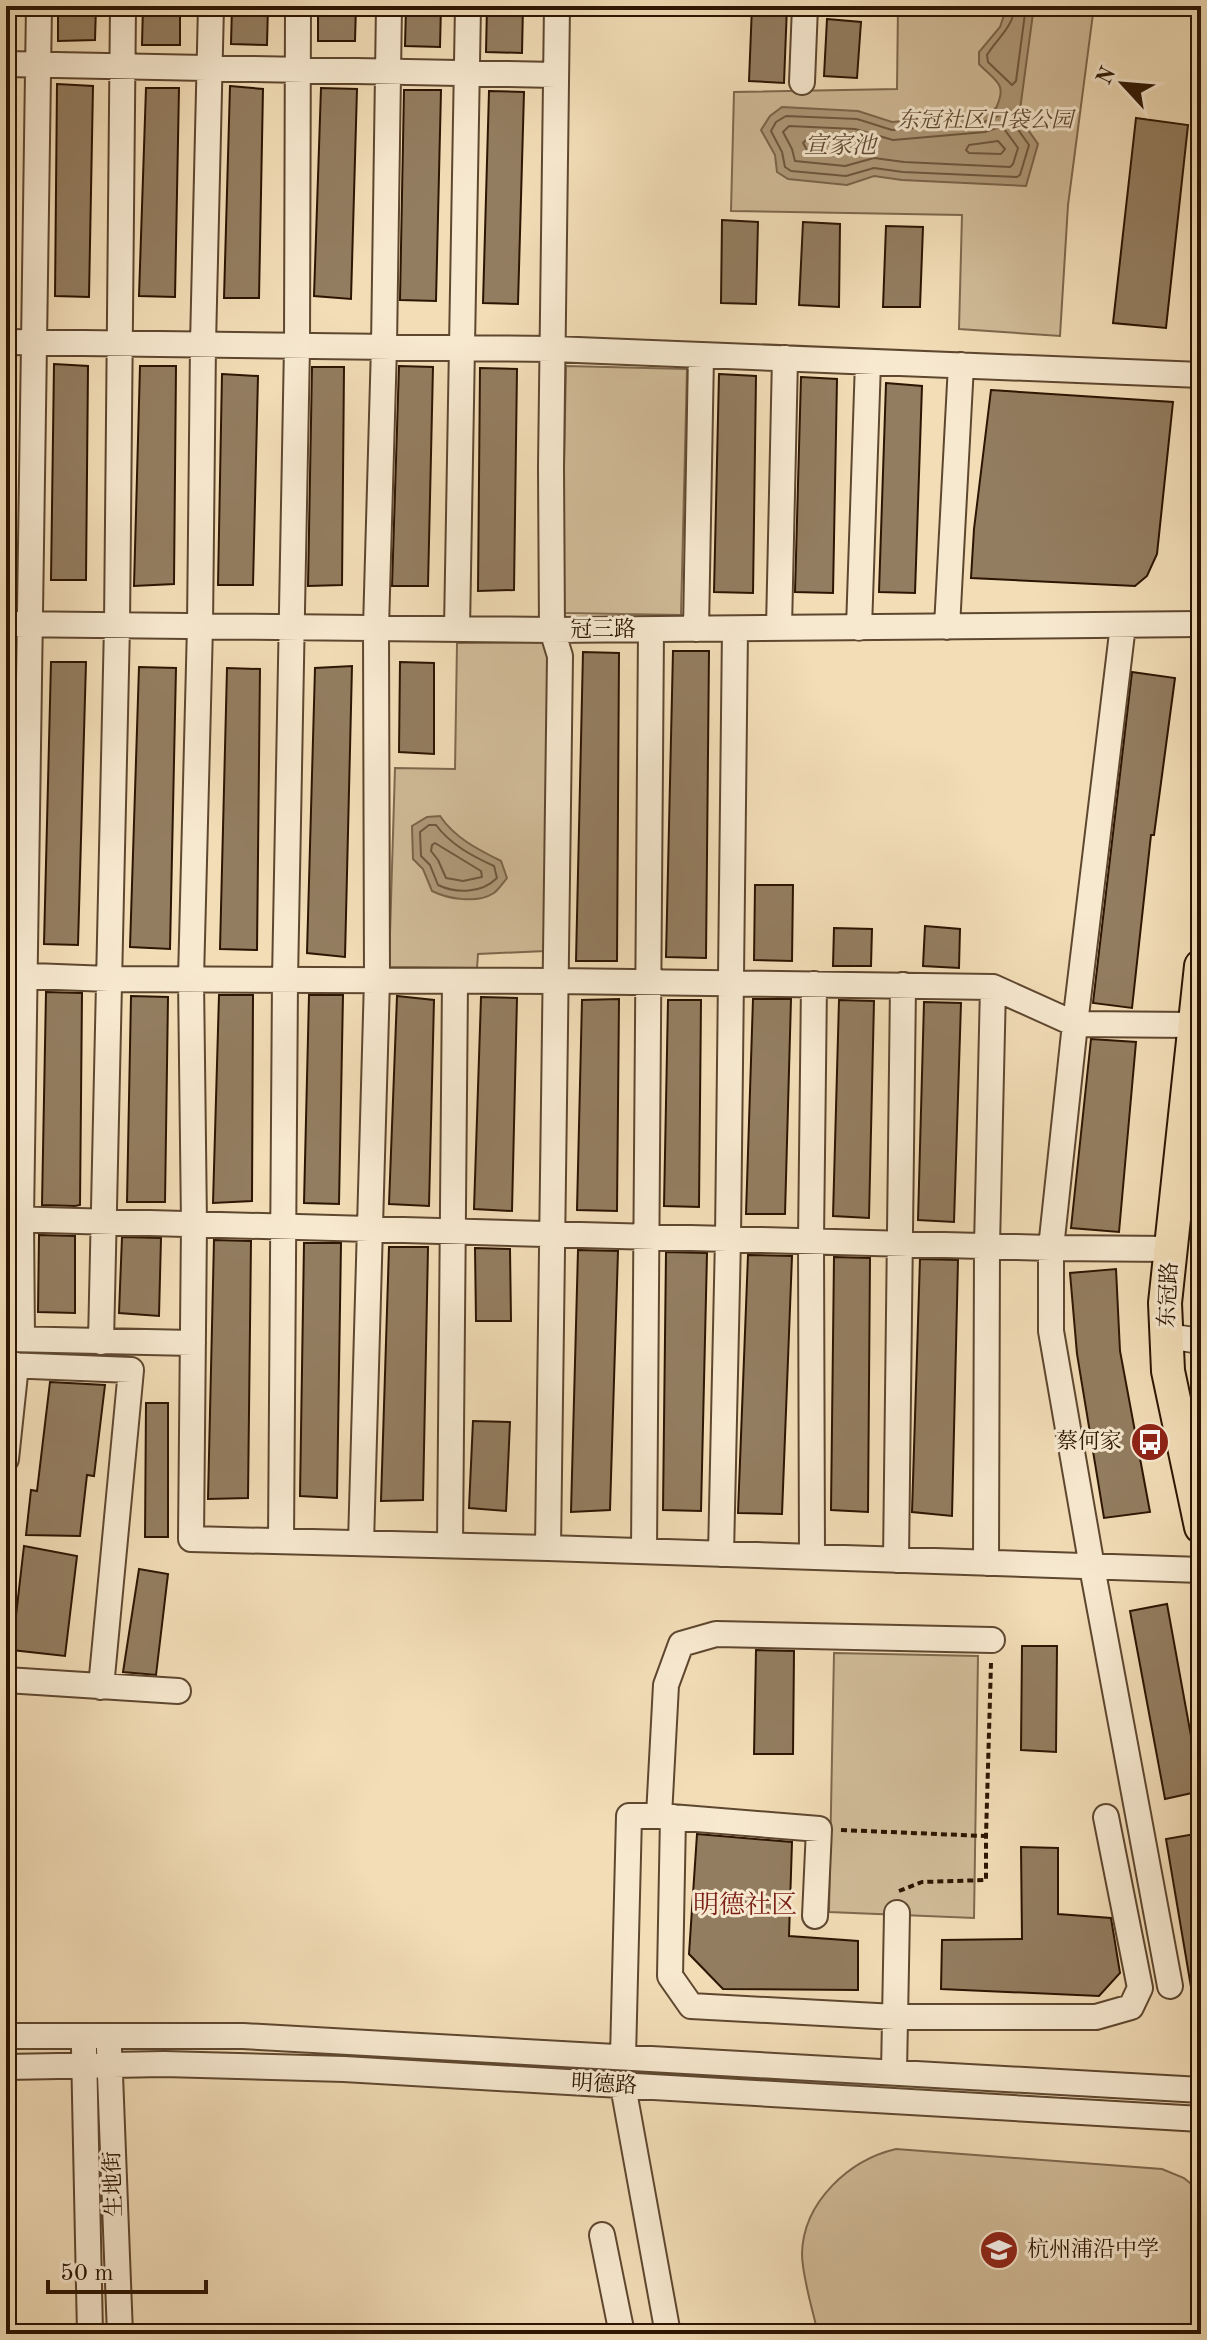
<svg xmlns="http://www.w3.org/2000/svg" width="1207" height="2340" font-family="'Old Standard TT','Noto Serif SC',serif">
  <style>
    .green { fill: #d0bb98; stroke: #7e684d; stroke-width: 2 }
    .water { fill: #af9979; stroke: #7b6449; stroke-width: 2 }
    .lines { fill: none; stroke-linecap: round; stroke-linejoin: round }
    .shore { stroke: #6e573e; stroke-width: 2 }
    .building { fill: #937d60; stroke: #2c1502; stroke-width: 2 }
    .minor-casing { stroke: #5e472f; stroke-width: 28 }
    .major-casing { stroke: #2c1502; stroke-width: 36 }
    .path { stroke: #2c1502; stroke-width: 4; stroke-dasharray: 6 4; stroke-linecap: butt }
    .minor { stroke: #f7e9d0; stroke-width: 24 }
    .major { stroke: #f2ddb7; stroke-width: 32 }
    .labels { text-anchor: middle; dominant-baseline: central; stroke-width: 6; stroke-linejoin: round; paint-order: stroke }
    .park-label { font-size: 22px; font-style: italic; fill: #5d472f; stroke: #f7e9d0 }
    .street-label { font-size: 22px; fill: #2c1502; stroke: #f7e9d0 }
    .poi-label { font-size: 22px; fill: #2c1502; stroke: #f7e9d0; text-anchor: end }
    .water-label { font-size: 24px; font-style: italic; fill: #604a32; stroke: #f7e9d0 }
    .quarter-label { font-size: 26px; fill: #7a1f14; stroke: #f7e9d0 }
  </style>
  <rect width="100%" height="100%" fill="#f2ddb7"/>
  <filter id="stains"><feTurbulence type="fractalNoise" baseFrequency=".0025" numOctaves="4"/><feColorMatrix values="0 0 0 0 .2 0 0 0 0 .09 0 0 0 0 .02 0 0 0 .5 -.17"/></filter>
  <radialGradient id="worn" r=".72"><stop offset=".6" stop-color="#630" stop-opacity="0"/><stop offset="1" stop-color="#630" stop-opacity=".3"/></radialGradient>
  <path class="green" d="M898,6H1094L1068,205L1060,336L959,329L962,215L731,211L734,92L897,89Z
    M566,366L687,369L681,615L561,613Z
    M544,642L549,657L545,951L478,954L477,968L389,967L395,768L455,769L457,643Z
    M834,1653L978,1656L974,1918L829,1912Z
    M896,2149L1162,2169L1184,2178L1201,2192V2334H818C813,2311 802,2276 802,2254C803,2202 849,2160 896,2149Z"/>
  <path class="water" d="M1007,6H1034L1019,117L1038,144L1026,186L902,180L874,176L847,185L788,179L777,172L775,155L761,130L770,116L782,107L858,111L892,122L983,114L996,108C1008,83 995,81 979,64V52L1000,27Z
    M440,816C455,838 477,849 501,861L507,878C503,883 499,889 494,893C477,904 448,899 432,891L423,869L413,859L412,826L427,817Z"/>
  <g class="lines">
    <path class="shore" d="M1015,6C1013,28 997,38 987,55L988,62L1012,85L1016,81L1026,6
      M1008,109L1011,111L1012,121L1029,145L1020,175L1017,177L903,172L874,168L846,176L791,171L785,167L782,152L771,131L776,122L786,116L857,119L892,130L984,122L1000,115Z
      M789,126L855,129L893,140L985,132L1002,126L1018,148L1013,164L1010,167L904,162L874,158L845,166L795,161L792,149L783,132Z
      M807,139L853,141L859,143L860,147C845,158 825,152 807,150L803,143Z
      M998,141L1005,149L1001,154L969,153L966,150L969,145Z
      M429,825H436C451,845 472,856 494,866L497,878C482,893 457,894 438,885L430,865L421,856L420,832Z
      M435,843L481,871L482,877L463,881L446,878L438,860L431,851L432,845Z"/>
  </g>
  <path class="building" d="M58,6H96L95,40L58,41Z
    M143,6H180V45H142Z
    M232,6H268L267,45L231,44Z
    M318,6H356L355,41H318Z
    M406,6H441L440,47L405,46Z
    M487,6H523L522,53L486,52Z
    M752,6H787L784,83L749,81Z
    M827,19L861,22L857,78L824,76Z
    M57,84L93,86L89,297L55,296Z
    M230,86L263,89L259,298H224Z
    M146,88H179L175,297L139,296Z
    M321,88L357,89L351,299L314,296Z
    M404,90H441L436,301L400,300Z
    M489,91L524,92L518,304L483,303Z
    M1136,118L1188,125L1166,328L1113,323Z
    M722,220L758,222L756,304L721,303Z
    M803,222L840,224L839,307L799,305Z
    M886,226L923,227L920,307H883Z
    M54,364L88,366L86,580H51Z
    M140,366H176L174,584L134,586Z
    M399,366L433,367L428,586H392Z
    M312,367H344L342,585L308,586Z
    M480,368L517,369L514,590L478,591Z
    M222,374L258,376L253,585H218Z
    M719,374L756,376L753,593L714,592Z
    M801,377L837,379L833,593L795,592Z
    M886,383L922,386L915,593L879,592Z
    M991,390L1173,402L1157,554L1147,576L1135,586L971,578L974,529Z
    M673,651H709L706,958L666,957Z
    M583,652L619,653L617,961H576Z
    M51,662H86L78,945L44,944Z
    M400,662L434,663V754L399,752Z
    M352,666L345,957L307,953L315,668Z
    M139,667L176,668L170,949L130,947Z
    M227,668L260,669L257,950L220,949Z
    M1132,672L1175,678L1154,835H1151L1132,1008L1093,1003Z
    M755,885H793L792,961L754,960Z
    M925,926L960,929L959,968L923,966Z
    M834,928L872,929L871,966H833Z
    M46,992L82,993L80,1205L75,1206L42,1205Z
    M219,995H253L252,1201L213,1203Z
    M309,995H343L339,1204L304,1203Z
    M131,996L168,997L165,1202H127Z
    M397,996L434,1000L429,1206L389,1204Z
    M481,997L517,998L512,1211L474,1209Z
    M619,999L617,1211L577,1210L582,1000Z
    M753,999H791L785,1214H746Z
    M668,1000H701L699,1207L664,1206Z
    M839,1000L874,1001L869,1218L833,1216Z
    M924,1002L961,1003L954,1222L918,1220Z
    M1091,1039L1136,1042L1119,1232L1071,1228Z
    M39,1235L75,1236V1313L38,1312Z
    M122,1237L161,1238L159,1316L119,1313Z
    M214,1240L251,1241L248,1498L208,1499Z
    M304,1243H341L337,1498L300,1496Z
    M389,1247H428L423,1500L381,1501Z
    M475,1248L510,1249L511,1321H476Z
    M578,1250L618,1251L610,1510L571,1512Z
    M666,1252L707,1253L701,1511L663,1510Z
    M748,1255L792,1256L782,1514L738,1513Z
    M834,1257L870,1258L868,1512L831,1510Z
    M920,1259L958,1260L952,1516L912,1512Z
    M1116,1269L1120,1351L1150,1512L1104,1518L1077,1354L1070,1273Z
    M50,1382L105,1385L94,1476L87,1475L80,1536L26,1535L31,1490L37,1491Z
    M146,1403H168V1537H145Z
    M473,1421L510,1422L506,1511L469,1508Z
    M24,1546L77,1556L65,1656L12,1650Z
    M139,1569L168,1574L156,1675L123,1672Z
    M1167,1604L1201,1791L1165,1799L1130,1611Z
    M1022,1646H1057L1056,1752L1021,1750Z
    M756,1650L794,1651L793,1754H754Z
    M1201,1833V1992L1192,1993L1166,1839Z
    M697,1834L792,1842L789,1936L858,1941V1990L723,1989L689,1954Z
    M1021,1847L1058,1848V1914L1111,1918L1120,1973L1099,1996L941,1989L942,1940L1022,1939Z"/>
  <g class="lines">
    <defs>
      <path id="minor" d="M211,6L203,344L200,626L191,979L194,1224L191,1539L548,1548L1201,1570
        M6,64L556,75
        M802,82L805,6
        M6,342L553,349L1201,375
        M6,624L552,630L1201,624
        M1123,625L1075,1024L1051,1248V1331L1092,1567L1170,1986
        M947,627L961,365
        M779,628L785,358
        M859,628L868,362
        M457,629L468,6
        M696,629L701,355
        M6,975L109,979L556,981L993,987L1075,1024L1194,1025
        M8,1219L1051,1248L1171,1249
        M1166,1336L1201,1341
        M8,1339L193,1343
        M22,1339L21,1219L39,6
        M101,1342L117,625L123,6
        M6,1365L131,1370L101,1687
        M6,1459L16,1365
        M281,1541L285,980L297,346L298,6
        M361,1543L377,980L376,628L384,346L389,6
        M450,1545L455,981
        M548,1548L560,656L552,630L551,467L557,6
        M644,1551L651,630
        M721,1554L728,1238L735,629
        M812,1557L811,1241L814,984
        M896,1560L903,985
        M986,1563L987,1246L993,987
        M6,1680L178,1691
        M659,1816L666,1685L681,1644L716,1634L992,1640
        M673,1817L670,1976L691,2006L895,2017H1096L1131,2007L1140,1988L1106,1817
        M6,2036H243L1201,2090
        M84,2049L90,2334
        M109,2049L120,2334
        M623,2057L629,1816H659L819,1829L815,1916
        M6,2067L164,2064L344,2069L1201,2119
        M894,2072L897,1913
        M623,2086L668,2334
        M602,2235L622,2334"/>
      <path id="major" d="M1201,966L1165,1303L1168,1371L1201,1527"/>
    </defs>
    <use href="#minor" class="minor-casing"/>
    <use href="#major" class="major-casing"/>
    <path class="path" d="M841,1830L984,1836
      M899,1891L922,1882L986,1880V1836L991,1663"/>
    <use href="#minor" class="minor"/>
    <use href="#major" class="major"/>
  </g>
  <defs>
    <symbol id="bus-disc" viewBox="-11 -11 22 22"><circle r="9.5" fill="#8f2418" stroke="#f7e9d0"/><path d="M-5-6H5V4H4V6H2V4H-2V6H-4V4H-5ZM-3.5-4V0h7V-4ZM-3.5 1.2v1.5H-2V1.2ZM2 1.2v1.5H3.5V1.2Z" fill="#fff"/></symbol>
    <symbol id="school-disc" viewBox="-11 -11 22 22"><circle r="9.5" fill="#8f2418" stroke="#f7e9d0"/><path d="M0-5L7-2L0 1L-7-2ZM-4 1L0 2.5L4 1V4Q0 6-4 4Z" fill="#fff"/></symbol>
  </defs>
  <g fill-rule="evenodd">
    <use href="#bus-disc" x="1128" y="1420" width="44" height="44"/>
    <use href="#school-disc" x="977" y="2228" width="44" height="44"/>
  </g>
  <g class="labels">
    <g class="park-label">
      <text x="985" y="121">东冠社区口袋公园</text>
    </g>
    <g class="street-label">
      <text x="603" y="630">冠三路</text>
      <text transform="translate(1169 1295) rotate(-87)">东冠路</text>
      <text transform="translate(604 2085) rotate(3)">明德路</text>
      <text transform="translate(114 2184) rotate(-92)">生地街</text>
    </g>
    <g class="poi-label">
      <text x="1122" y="1442">蔡何家</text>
      <text x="1027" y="2250" text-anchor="start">杭州浦沿中学</text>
    </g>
    <g class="water-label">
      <text x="840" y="147">宣家池</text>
    </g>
    <g class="quarter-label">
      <text x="745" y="1906">明德社区</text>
    </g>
  </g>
  <rect width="1207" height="2340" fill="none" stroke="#f2ddb7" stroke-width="32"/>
  <rect x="8" y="8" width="1191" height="2324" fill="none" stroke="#2c1502" stroke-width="4"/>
  <rect x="16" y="16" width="1175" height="2308" fill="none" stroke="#2c1502" stroke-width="2"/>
  <g transform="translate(1123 84) rotate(296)" stroke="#f7e9d0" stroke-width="6" paint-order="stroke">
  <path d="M0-6L14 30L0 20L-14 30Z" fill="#2c1502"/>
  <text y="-12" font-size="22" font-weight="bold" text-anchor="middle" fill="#2c1502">N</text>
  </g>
  <path d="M48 2280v12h158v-12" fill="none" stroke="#2c1502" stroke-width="4"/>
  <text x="60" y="2280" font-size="24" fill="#2c1502" stroke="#f7e9d0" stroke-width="6" paint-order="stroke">50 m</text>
  <rect width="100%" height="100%" filter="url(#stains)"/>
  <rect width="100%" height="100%" fill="url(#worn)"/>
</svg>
